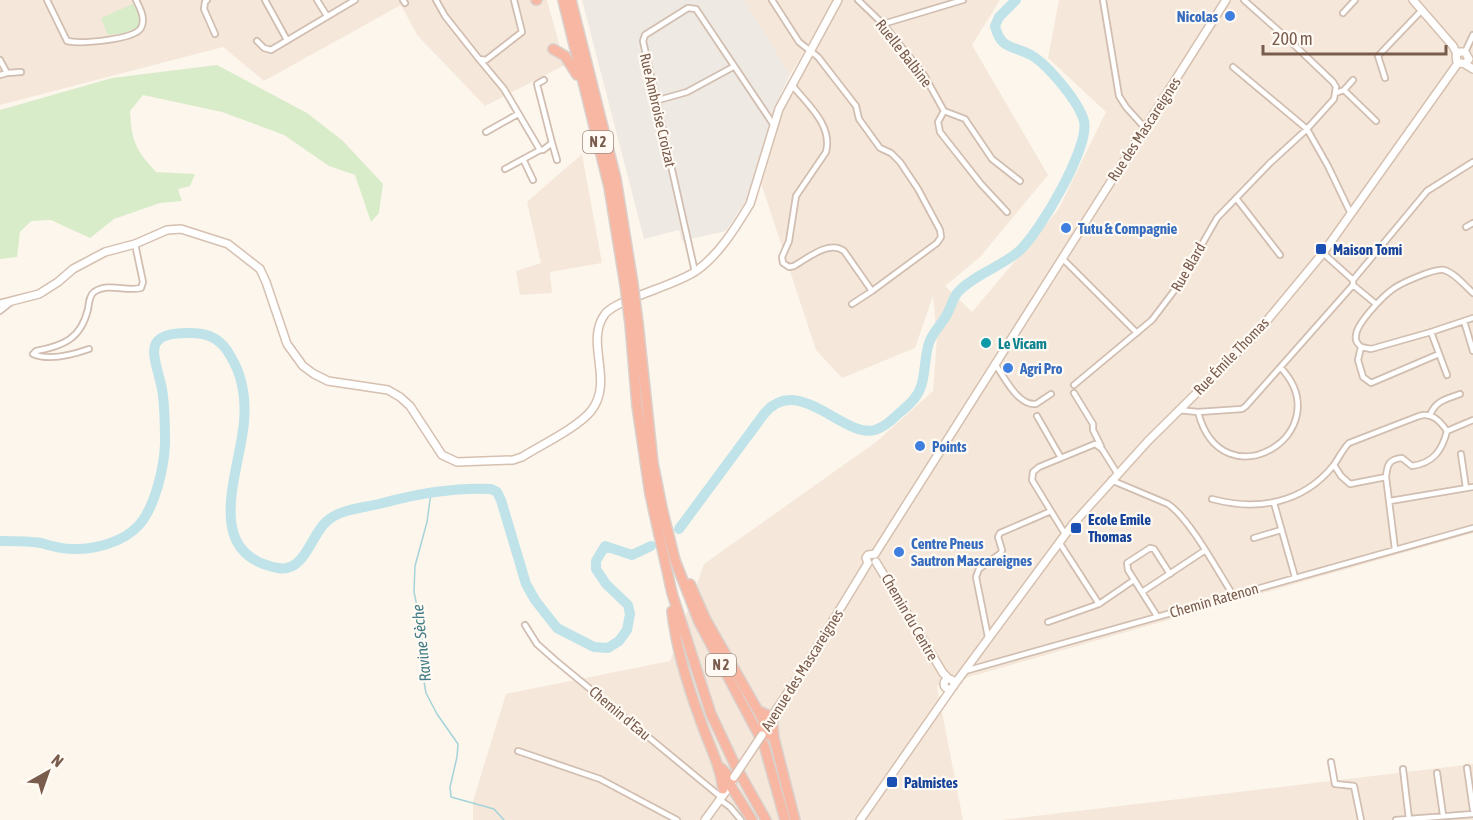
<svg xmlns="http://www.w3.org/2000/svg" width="1473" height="820" font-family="'Asap Condensed',sans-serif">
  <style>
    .residential { fill: #f5e8da }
    .industrial { fill: #efe9e4 }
    .green { fill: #d8ecc9 }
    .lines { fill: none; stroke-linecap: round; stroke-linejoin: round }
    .stream { stroke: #a5d3da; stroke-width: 1.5 }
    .river { stroke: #bfe3e8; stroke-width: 10 }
    .street-casing { stroke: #d1beb0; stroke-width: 8 }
    .secondary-casing { stroke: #d6c0b0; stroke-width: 10 }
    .highway-casing { stroke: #dad1cd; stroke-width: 12 }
    .street { stroke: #fff; stroke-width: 4.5 }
    .secondary { stroke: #fff; stroke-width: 7 }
    .highway { stroke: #f7b7a3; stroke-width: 9 }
    .secondary-bridge-casing { stroke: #d6c0b0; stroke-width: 10; stroke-linecap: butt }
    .highway-bridge-casing { stroke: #dad1cd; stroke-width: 12; stroke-linecap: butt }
    .secondary-bridge { stroke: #fff; stroke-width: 7 }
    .highway-bridge { stroke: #f7b7a3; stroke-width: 9 }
    .shop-dot { fill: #3f7fe0; stroke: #fffaf3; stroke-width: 2 }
    .transit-dot { fill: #1a4fb4; stroke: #fffaf3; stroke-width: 2 }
    .culture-dot { fill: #0f9aa8; stroke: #fffaf3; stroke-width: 2 }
    .labels { text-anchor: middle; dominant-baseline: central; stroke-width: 4.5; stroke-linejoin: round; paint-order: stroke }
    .shield { fill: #fffaf3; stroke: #a28b7f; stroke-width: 1.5 }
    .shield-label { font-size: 14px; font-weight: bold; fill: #7a5c4d }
    .shop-label { font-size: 15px; font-weight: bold; fill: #366cbe; stroke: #fffaf3; text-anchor: start }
    .street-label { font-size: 15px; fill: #7a5c4d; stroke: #fffaf3 }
    .transit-label { font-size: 15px; font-weight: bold; fill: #164399; stroke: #fffaf3; text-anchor: start }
    .culture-label { font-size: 15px; font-weight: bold; fill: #0d838f; stroke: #fffaf3; text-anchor: start }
    .water-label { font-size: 16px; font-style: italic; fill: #437c86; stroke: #fffaf3 }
  </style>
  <rect width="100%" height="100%" fill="#fdf6ec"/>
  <path class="residential" d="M0,0H547L565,65L485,106L417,35L401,5L264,81L223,47L0,105Z
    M744,0H834L790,75Z
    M839,0H1000L972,45L1048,175L980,257L945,286L972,312L1058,210L1106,112L1048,58L1059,0H1473V533L937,686L963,820H473V801L506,694L670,661L704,564L876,442L933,391L937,337L933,296L915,348L842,378L816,350L756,168L775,106Z
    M582,154L602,263L550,272L552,293L520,295L516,271L541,263L527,202Z
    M1473,764V820H1002Z"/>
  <path class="industrial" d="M582,0H744L790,75L775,106L748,198L726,231L682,241L679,230L644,239Z"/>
  <path class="green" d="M135,3L141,18L138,29L131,33L108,35L101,18Z
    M217,65L307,113L343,141L383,184L379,213L371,222L355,175L329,166L284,135L222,112L143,95L130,111C132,142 135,149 156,172L195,174L190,186L178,189L182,201L160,203L114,219L90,238L51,220L31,221L20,232L17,257L0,259V110L112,78Z"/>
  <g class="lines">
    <path class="stream" d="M431,493L427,522L415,566L414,592L422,630V670L426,693L437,714L458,744L457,757L450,787L451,797L494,809L504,820"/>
    <path class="river" d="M679,529L764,414C798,372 844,439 875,430C884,427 891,421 897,415C903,410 909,405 914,399C927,384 923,361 929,343C932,333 941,325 946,316C951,308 952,299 958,292C974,275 1000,267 1018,252C1039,234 1090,147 1084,121C1079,102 1048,65 1031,55C1012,45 1001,50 995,26L999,17L1016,0
      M0,541C13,541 28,541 41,543C51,546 61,549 72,549C94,550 124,542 139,525C155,507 164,468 165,444C165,426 165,407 162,389C155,355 139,332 191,333C210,333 222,340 231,357C243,377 246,398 244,422C240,472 201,554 278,568C305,573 311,534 327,521C341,509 362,508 379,504C415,494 452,487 491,489L497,492L501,500L526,584L535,600L557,628L594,647L608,648L619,641L627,630L630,614L628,605L606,584L596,569V561L605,546L632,555L651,546"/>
    <defs>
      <path id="street" d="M47,0L67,41C80,44 134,40 141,28C146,19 140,8 136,0
        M207,0L205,2L204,9L215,34
        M265,0L287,40
        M317,0L327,16
        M403,0L405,3
        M436,0L445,16L479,59L486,60L522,32L514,0
        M772,0L799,42L818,57L856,106L859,119L880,148L891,153L900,162L918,189L940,230L941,237L937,243L872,291L852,304
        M858,0L883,24L924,75L944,111L965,119L992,159L1020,181
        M1103,0L1119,96L1126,107L1145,128
        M1343,13L1355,0
        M883,24L963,0
        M257,41L264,48L271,50L355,0
        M1465,52L1473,35
        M479,59L504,89L540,150H543L552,143L537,84L544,80
        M0,60L7,73
        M1233,67L1307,129L1328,166L1351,214
        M0,75L7,73L21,72
        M1385,78L1378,56L1422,10
        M792,85C807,104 833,125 826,152L796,196L789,241L782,257L783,263L789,267L794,266C808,258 829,240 844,251L872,291
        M1344,90L1376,121
        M1336,93L1344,90L1353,80
        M655,101L687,92L733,67
        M944,111L938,122L940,132L981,184L1007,212
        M486,132L518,114
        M552,143L557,160
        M523,159L533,180
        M505,169L540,150
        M1236,198L1280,255
        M1466,227L1473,223
        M1323,253L1353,280V285L1376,304
        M1062,258L1137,333
        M695,272L643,41L645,35L688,8L696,9L773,124
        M1353,280L1427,191L1473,162
        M1473,293C1465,286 1455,273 1444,270C1435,268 1401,283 1393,289C1383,296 1357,323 1356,335C1355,341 1357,343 1361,347L1371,349L1431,332L1473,318
        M0,311L10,303
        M1464,321L1473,351
        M1431,332L1447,375
        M1361,347L1358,360L1363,377L1371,383L1439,354
        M89,349C72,355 49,361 33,354L36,351C63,346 81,339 88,309C89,303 89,296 94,292C108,282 126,292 141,288L143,282L135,244
        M995,364C1005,378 1018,406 1036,404L1051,394
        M1074,385L1152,320L1180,283L1217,218L1270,163L1307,129L1334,99L1336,87L1333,82L1289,40L1244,0
        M1074,393L1093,424V430L1101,446
        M1178,410L1198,412L1242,409L1246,406L1353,285
        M1198,412C1222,505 1341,433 1281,368
        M1430,415C1436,400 1447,399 1460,394
        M1037,416L1061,458
        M1461,454L1466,488
        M1334,465L1341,476L1350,484L1386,477C1387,465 1389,459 1402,458L1412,466C1433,463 1442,451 1447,431L1473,420
        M1386,477L1395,549
        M1111,480L1168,504C1190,519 1217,570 1233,595
        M1212,499C1257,511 1302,504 1333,466C1339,458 1342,450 1349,443L1419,416C1432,412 1440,421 1447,431
        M1390,501L1473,487
        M1274,503L1295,577
        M1065,534L1032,480L1033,472L1039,467L1095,444L1102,449L1117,473
        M1254,538L1281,530
        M1059,542L1099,604
        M1142,592L1204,551
        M1157,616L1128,570L1127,563L1150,548L1154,549L1170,574
        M1048,622L1099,604L1134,580
        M525,625L537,644L555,660L721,797
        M988,637L976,577L979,569L1001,553L1002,550L998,537L1000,533L1051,511
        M965,671L1473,528
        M518,751L600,779L677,820
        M1331,762L1335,784L1354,786L1361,820
        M1467,768L1473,810
        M1403,769L1409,819
        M1437,773L1443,815
        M719,799L730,807L741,820
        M1396,820L1473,814"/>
      <path id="secondary" d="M1413,0L1453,46L1457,54
        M1465,64L1469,59L1465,52H1459L1456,56L1457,62L1465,64L1473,69
        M0,304L39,294L58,282L73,269L105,252L135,244L167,230L181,229L228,244L260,269L266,282L287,344L303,366L314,374L328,381L388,390L400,397L410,406L442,455L457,462L513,460L522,457C541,445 577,428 591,411C615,381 584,342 605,314C617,299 675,286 696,271C719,255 736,227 750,204L779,109L838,0
        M875,554L1226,0
        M876,562L943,673L949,679
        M868,563L866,558L868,555L875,554
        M944 684a5 5 0 1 1 10 0a5 5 0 1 1-10 0Z
        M954,685L1073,524L1148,441L1255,335L1323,253L1458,63
        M770,719L801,673L868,563
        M705,820L732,783
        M860,820L952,688"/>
      <path id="highway" d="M536,0H537
        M563,0L609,187L625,285
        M571,0L616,179L633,284
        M553,49L565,56L577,75
        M638,323L653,463L662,508L675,560L699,622L764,745L785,820
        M630,324L637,406L650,494L672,593L711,714L735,765L766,820
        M690,584L706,620L757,709L763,720L764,732L774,738
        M672,611C676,647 687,684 700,719C708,743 720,764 723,789
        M759,711L772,717L774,738L795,820
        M721,768L729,776L734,777L730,783L732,788L752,820"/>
    </defs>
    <use href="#street" class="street-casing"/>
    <use href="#secondary" class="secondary-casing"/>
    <use href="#highway" class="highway-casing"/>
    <use href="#street" class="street"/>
    <use href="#secondary" class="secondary"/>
    <use href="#highway" class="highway"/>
    <defs>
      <path id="secondary-bridge" d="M734,777L762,735"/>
      <path id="highway-bridge" d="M633,284L638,323
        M625,285L630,324"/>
    </defs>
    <use href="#secondary-bridge" class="secondary-bridge-casing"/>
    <use href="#highway-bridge" class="highway-bridge-casing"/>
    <use href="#secondary-bridge" class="secondary-bridge"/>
    <use href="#highway-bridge" class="highway-bridge"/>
  </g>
  <g class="shop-dot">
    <circle cx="1230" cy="16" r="6"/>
    <circle cx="1066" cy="228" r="6"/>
    <circle cx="1008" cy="368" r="6"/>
    <circle cx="920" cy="446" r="6"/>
    <circle cx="899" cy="552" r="6"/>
  </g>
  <g class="transit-dot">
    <rect x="1315" y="243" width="12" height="12" rx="3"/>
    <rect x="1070" y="522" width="12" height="12" rx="3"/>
    <rect x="886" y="776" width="12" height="12" rx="3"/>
  </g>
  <circle class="culture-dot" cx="986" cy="343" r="6"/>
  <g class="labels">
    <g class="shield">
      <rect x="583" y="131" width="30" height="22" rx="4.5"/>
      <rect x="706" y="654" width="30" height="22" rx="4.5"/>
    </g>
    <g class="shield-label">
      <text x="598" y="142">N 2</text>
      <text x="721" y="665">N 2</text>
    </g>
    <g class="shop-label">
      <text x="1218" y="16" text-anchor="end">Nicolas</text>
      <text x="1078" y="228">Tutu &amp; Compagnie</text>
      <text x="1020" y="368">Agri Pro</text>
      <text x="932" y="446">Points</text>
      <text x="911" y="543">Centre Pneus<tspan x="911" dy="17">Sautron Mascareignes</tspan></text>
    </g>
    <g class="street-label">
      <text transform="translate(904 53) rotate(52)">Ruelle Balbine</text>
      <text transform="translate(658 110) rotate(77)">Rue Ambroise Croizat</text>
      <text transform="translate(1144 129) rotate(-57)">Rue des Mascareignes</text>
      <text transform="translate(1188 267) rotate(-60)">Rue Blard</text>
      <text transform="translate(1231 356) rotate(-46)">Rue Émile Thomas</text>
      <text transform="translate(1214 600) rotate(-16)">Chemin Ratenon</text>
      <text transform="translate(910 617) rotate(60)">Chemin du Centre</text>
      <text transform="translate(802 670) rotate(-58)">Avenue des Mascareignes</text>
      <text transform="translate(620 713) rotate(40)">Chemin d'Eau</text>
    </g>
    <g class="transit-label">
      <text x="1333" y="249">Maison Tomi</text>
      <text x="1088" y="519">Ecole Emile<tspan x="1088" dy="17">Thomas</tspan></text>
      <text x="904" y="782">Palmistes</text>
    </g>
    <g class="culture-label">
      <text x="998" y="343">Le Vicam</text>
    </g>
    <g class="water-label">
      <text transform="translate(421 643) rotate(-96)">Ravine Sèche</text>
    </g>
  </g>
  <g transform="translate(48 772) rotate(40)" stroke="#fffaf3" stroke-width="4.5" paint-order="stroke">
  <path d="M0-4.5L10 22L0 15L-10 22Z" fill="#7a5c4d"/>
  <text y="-9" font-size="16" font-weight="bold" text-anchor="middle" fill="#7a5c4d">N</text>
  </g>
  <path d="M1263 45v9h183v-9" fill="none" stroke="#7a5c4d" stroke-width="3"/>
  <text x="1272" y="45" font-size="18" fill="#7a5c4d" stroke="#fffaf3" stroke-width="4.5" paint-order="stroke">200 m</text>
</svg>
